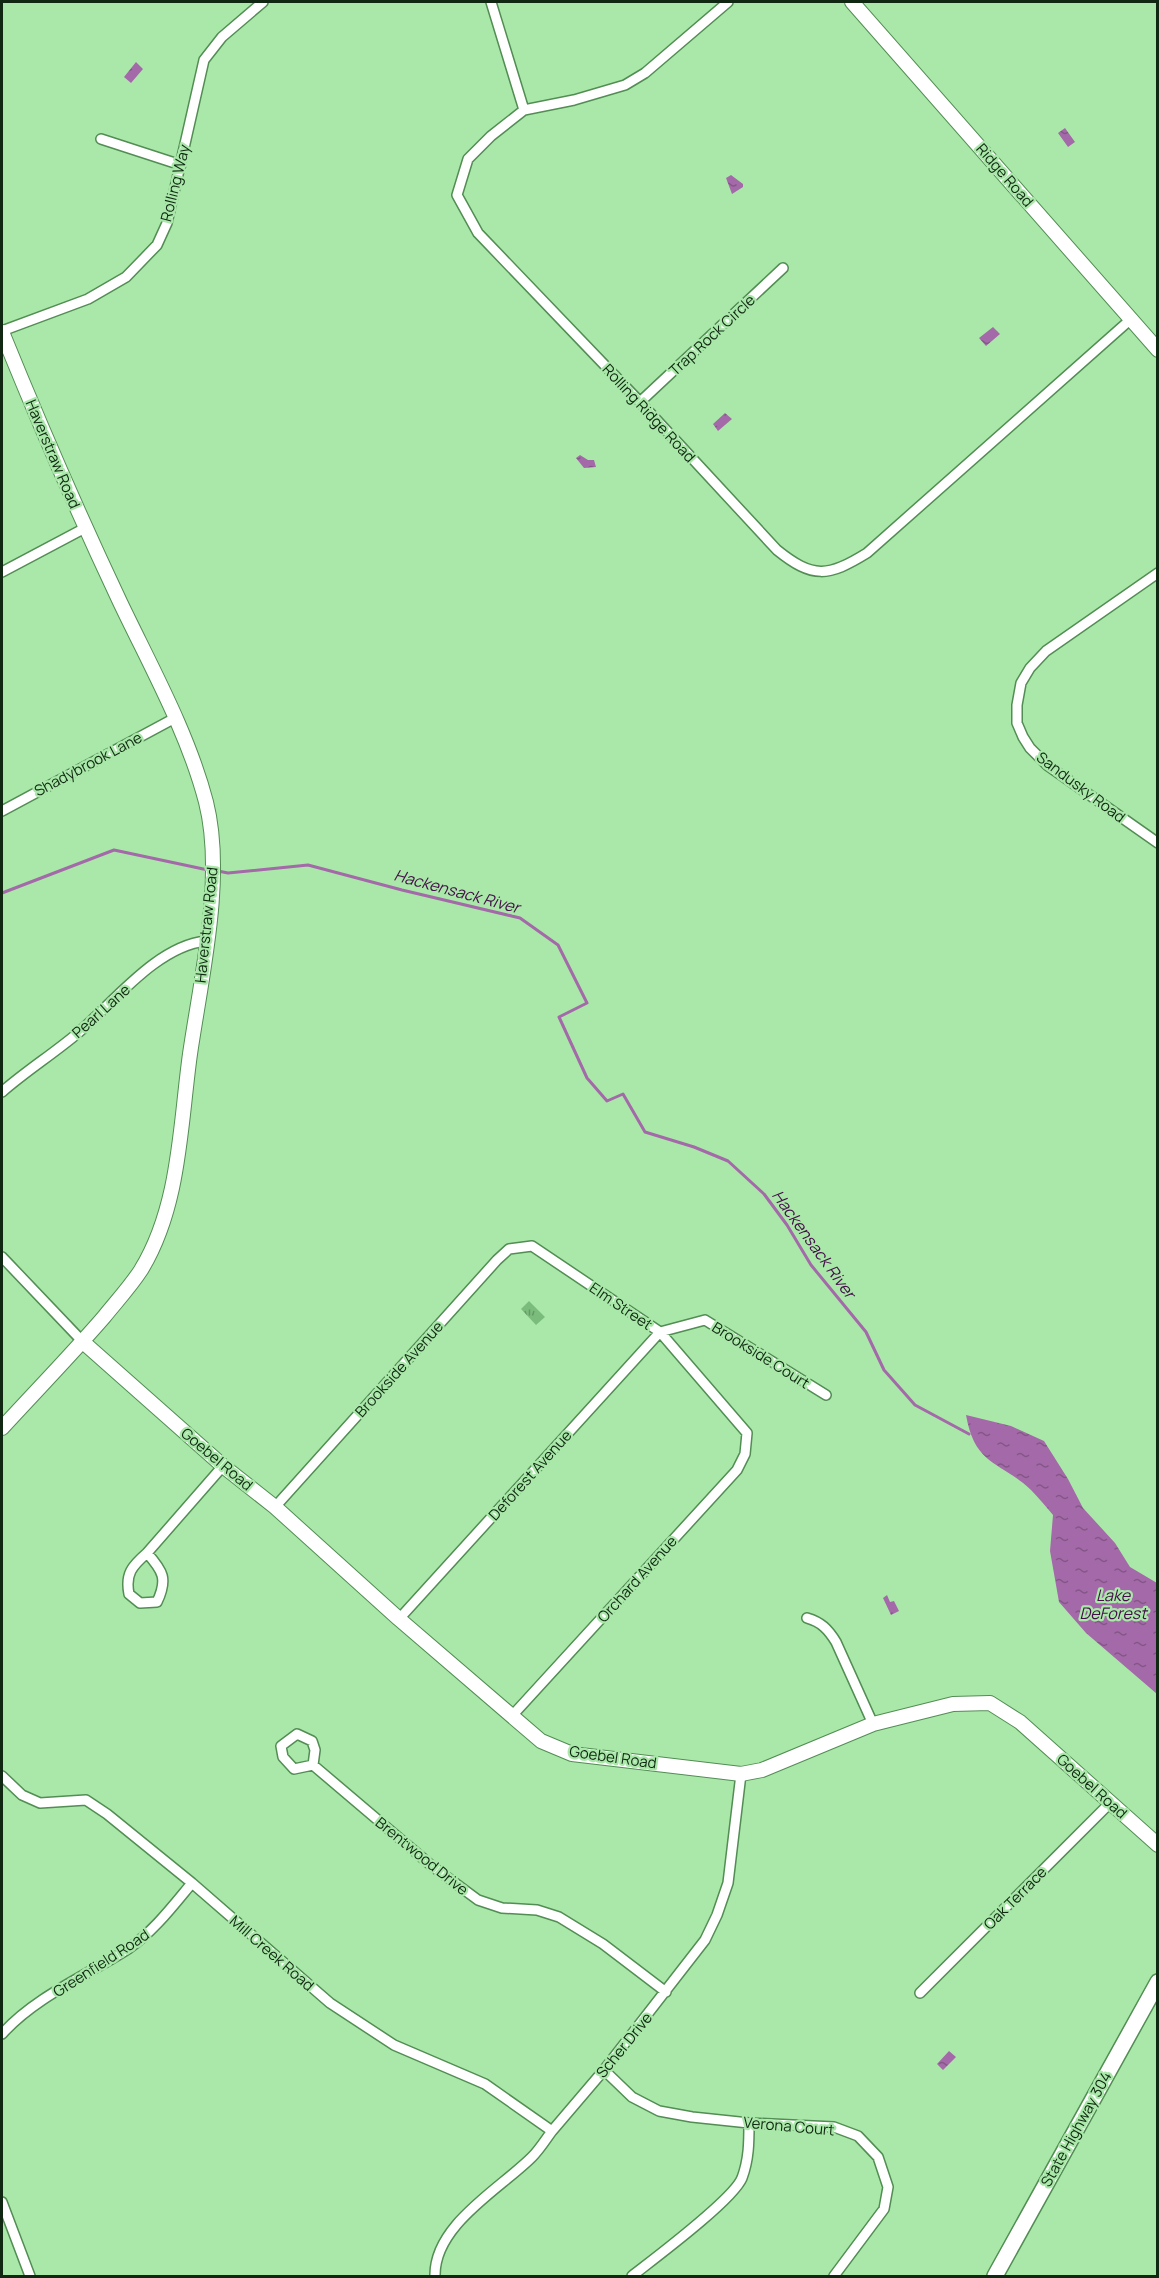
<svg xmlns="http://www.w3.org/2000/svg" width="1159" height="2278" font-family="Manrope,sans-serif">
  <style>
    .grass { fill: url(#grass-tufts) }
    .water { fill: url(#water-ripples) }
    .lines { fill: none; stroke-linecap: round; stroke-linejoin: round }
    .stream { stroke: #a469a8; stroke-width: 3 }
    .street-casing { stroke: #528d53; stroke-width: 12 }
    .secondary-casing { stroke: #528d53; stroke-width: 16 }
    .primary-casing { stroke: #528d53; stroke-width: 18 }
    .street { stroke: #fff; stroke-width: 9 }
    .secondary { stroke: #fff; stroke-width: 14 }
    .primary { stroke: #fff; stroke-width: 15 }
    .labels { text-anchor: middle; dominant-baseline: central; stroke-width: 4.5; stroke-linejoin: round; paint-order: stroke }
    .street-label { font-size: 15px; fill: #102811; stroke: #aae8aa }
    .water-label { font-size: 16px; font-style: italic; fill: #450e4a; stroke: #aae8aa }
  </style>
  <defs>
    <pattern id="grass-tufts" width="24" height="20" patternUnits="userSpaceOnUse" patternTransform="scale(1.5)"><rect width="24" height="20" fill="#7bbc7c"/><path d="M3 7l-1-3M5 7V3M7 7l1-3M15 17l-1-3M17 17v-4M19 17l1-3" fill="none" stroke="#639964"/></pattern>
    <pattern id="water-ripples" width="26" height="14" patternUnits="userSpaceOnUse" patternTransform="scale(1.5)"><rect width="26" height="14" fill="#a469a8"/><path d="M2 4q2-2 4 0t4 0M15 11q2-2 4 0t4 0" fill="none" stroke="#845687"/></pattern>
  </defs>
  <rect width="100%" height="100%" fill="#aae8aa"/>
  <path class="grass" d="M529,1301L545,1317L536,1325L521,1309Z"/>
  <path class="water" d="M136,62L143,69L131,83L124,77Z
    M1065,128L1075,142L1068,147L1058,133Z
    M731,175L743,184V187L732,194L726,178Z
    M993,327L1000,334L986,346L979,338Z
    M725,413L732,419L718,431L713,424Z
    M580,455L588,460H594L596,467L584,468L576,458Z
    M966,1415L1011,1426L1044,1441L1068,1479L1083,1508L1115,1543L1130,1567L1157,1583V1694L1086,1633L1059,1602L1050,1551L1053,1515C1046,1507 1039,1498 1031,1490C1001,1461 975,1467 966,1415Z
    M887,1595L890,1602L894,1601L899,1611L891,1615L883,1598Z
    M949,2051L956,2057L943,2070L937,2064Z"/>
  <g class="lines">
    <path class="stream" d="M218,871L228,873L308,865L402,890L520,918L558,945L587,1003L559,1017L587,1078L607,1101L623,1094L645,1132L694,1147L728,1161L764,1194L787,1225L811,1265L866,1332L884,1370L915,1405L969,1434
      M2,893L114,850L208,870"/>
    <defs>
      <path id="street" d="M491,2L524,110
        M728,2L645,73L625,85L574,100L524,110L491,136L468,159L457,195L478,233L640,402L777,550C813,579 828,577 867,553L1131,319
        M101,139L181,165
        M2,331L88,299L126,277L157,245L167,223L204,60L222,37L263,2
        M640,402L783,268
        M2,572L85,528
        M1158,573L1046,651L1030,668L1021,683L1017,705V723L1023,737L1030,748L1047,765L1158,843
        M2,811L175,718
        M2,1092C26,1071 53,1054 78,1033C114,1002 157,946 206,941
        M2,1257L83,1342
        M275,1507L497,1260L509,1249L532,1246L660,1332L747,1433L745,1454L737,1470L511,1717
        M147,1553C163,1571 168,1579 157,1602L140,1603L129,1594C125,1574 132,1566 147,1553L223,1466
        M807,1618C821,1622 828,1629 836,1642L873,1724
        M399,1619L660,1332L705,1320L826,1395
        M313,1765L294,1769L283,1757L281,1746L297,1734L312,1741L315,1750L313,1765L432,1866L478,1900L502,1908L537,1910L559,1917L603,1944L666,1992
        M2,1776L22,1795L40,1803L86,1800L107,1814L192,1883L330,2003L394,2045L485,2084L552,2131
        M920,1993L1110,1803
        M2,2034C35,1997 86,1976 128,1949C154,1931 172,1907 192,1883
        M604,2070L632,2097L659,2111L692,2117L749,2123L834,2127L858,2136L878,2157L888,2187L884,2209L834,2276
        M2,2202L30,2276
        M435,2276C434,2225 500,2189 532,2157C540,2149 546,2139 552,2131L604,2070L705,1940L717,1915L728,1883L741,1774
        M632,2276C655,2258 733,2200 742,2178C749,2159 749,2142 749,2123"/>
      <path id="secondary" d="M852,2L1158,350
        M2,332C39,423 78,513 120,602C151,667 188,733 206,802C225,877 201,978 190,1054C180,1126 180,1206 141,1270C130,1287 116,1302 104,1317C71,1355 36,1391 2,1428
        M83,1342L223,1466L275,1507L399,1619L541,1741L572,1754L741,1774L762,1770L873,1724L953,1704L990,1703L1020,1722L1158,1845"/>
      <path id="primary" d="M995,2276L1158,1982"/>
    </defs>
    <use href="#street" class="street-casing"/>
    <use href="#secondary" class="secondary-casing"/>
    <use href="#primary" class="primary-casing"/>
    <use href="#street" class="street"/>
    <use href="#secondary" class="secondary"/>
    <use href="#primary" class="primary"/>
  </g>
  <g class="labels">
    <g class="street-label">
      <text transform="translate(1005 175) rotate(49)">Ridge Road</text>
      <text transform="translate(175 183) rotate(-76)">Rolling Way</text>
      <text transform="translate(712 335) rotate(-43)">Trap Rock Circle</text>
      <text transform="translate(649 413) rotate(47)">Rolling Ridge Road</text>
      <text transform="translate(53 454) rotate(67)">Haverstraw Road</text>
      <text transform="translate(88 764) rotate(-28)">Shadybrook Lane</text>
      <text transform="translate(1081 787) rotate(37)">Sandusky Road</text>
      <text transform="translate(206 925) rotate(-84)">Haverstraw Road</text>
      <text transform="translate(101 1011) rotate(-42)">Pearl Lane</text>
      <text transform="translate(621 1306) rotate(34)">Elm Street</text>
      <text transform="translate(761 1355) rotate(32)">Brookside Court</text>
      <text transform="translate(399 1369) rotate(-48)">Brookside Avenue</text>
      <text transform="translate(217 1459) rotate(40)">Goebel Road</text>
      <text transform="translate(530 1475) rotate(-48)">Deforest Avenue</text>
      <text transform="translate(637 1579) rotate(-48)">Orchard Avenue</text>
      <text transform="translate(613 1757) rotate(8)">Goebel Road</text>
      <text transform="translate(1092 1786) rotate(42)">Goebel Road</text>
      <text transform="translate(422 1856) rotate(39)">Brentwood Drive</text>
      <text transform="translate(1015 1898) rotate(-45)">Oak Terrace</text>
      <text transform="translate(272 1953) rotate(41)">Mill Creek Road</text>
      <text transform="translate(101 1963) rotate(-33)">Greenfield Road</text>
      <text transform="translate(624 2045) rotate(-51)">Scher Drive</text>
      <text transform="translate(789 2126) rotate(5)">Verona Court</text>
      <text transform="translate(1076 2129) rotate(-61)">State Highway 304</text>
    </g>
    <g class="water-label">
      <text transform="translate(457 891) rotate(15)">Hackensack River</text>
      <text transform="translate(814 1244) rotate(54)">Hackensack River</text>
      <text x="1113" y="1595">Lake<tspan x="1113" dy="18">DeForest</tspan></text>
    </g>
  </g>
  <rect width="1159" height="2278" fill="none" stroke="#102811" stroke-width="6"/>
</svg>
